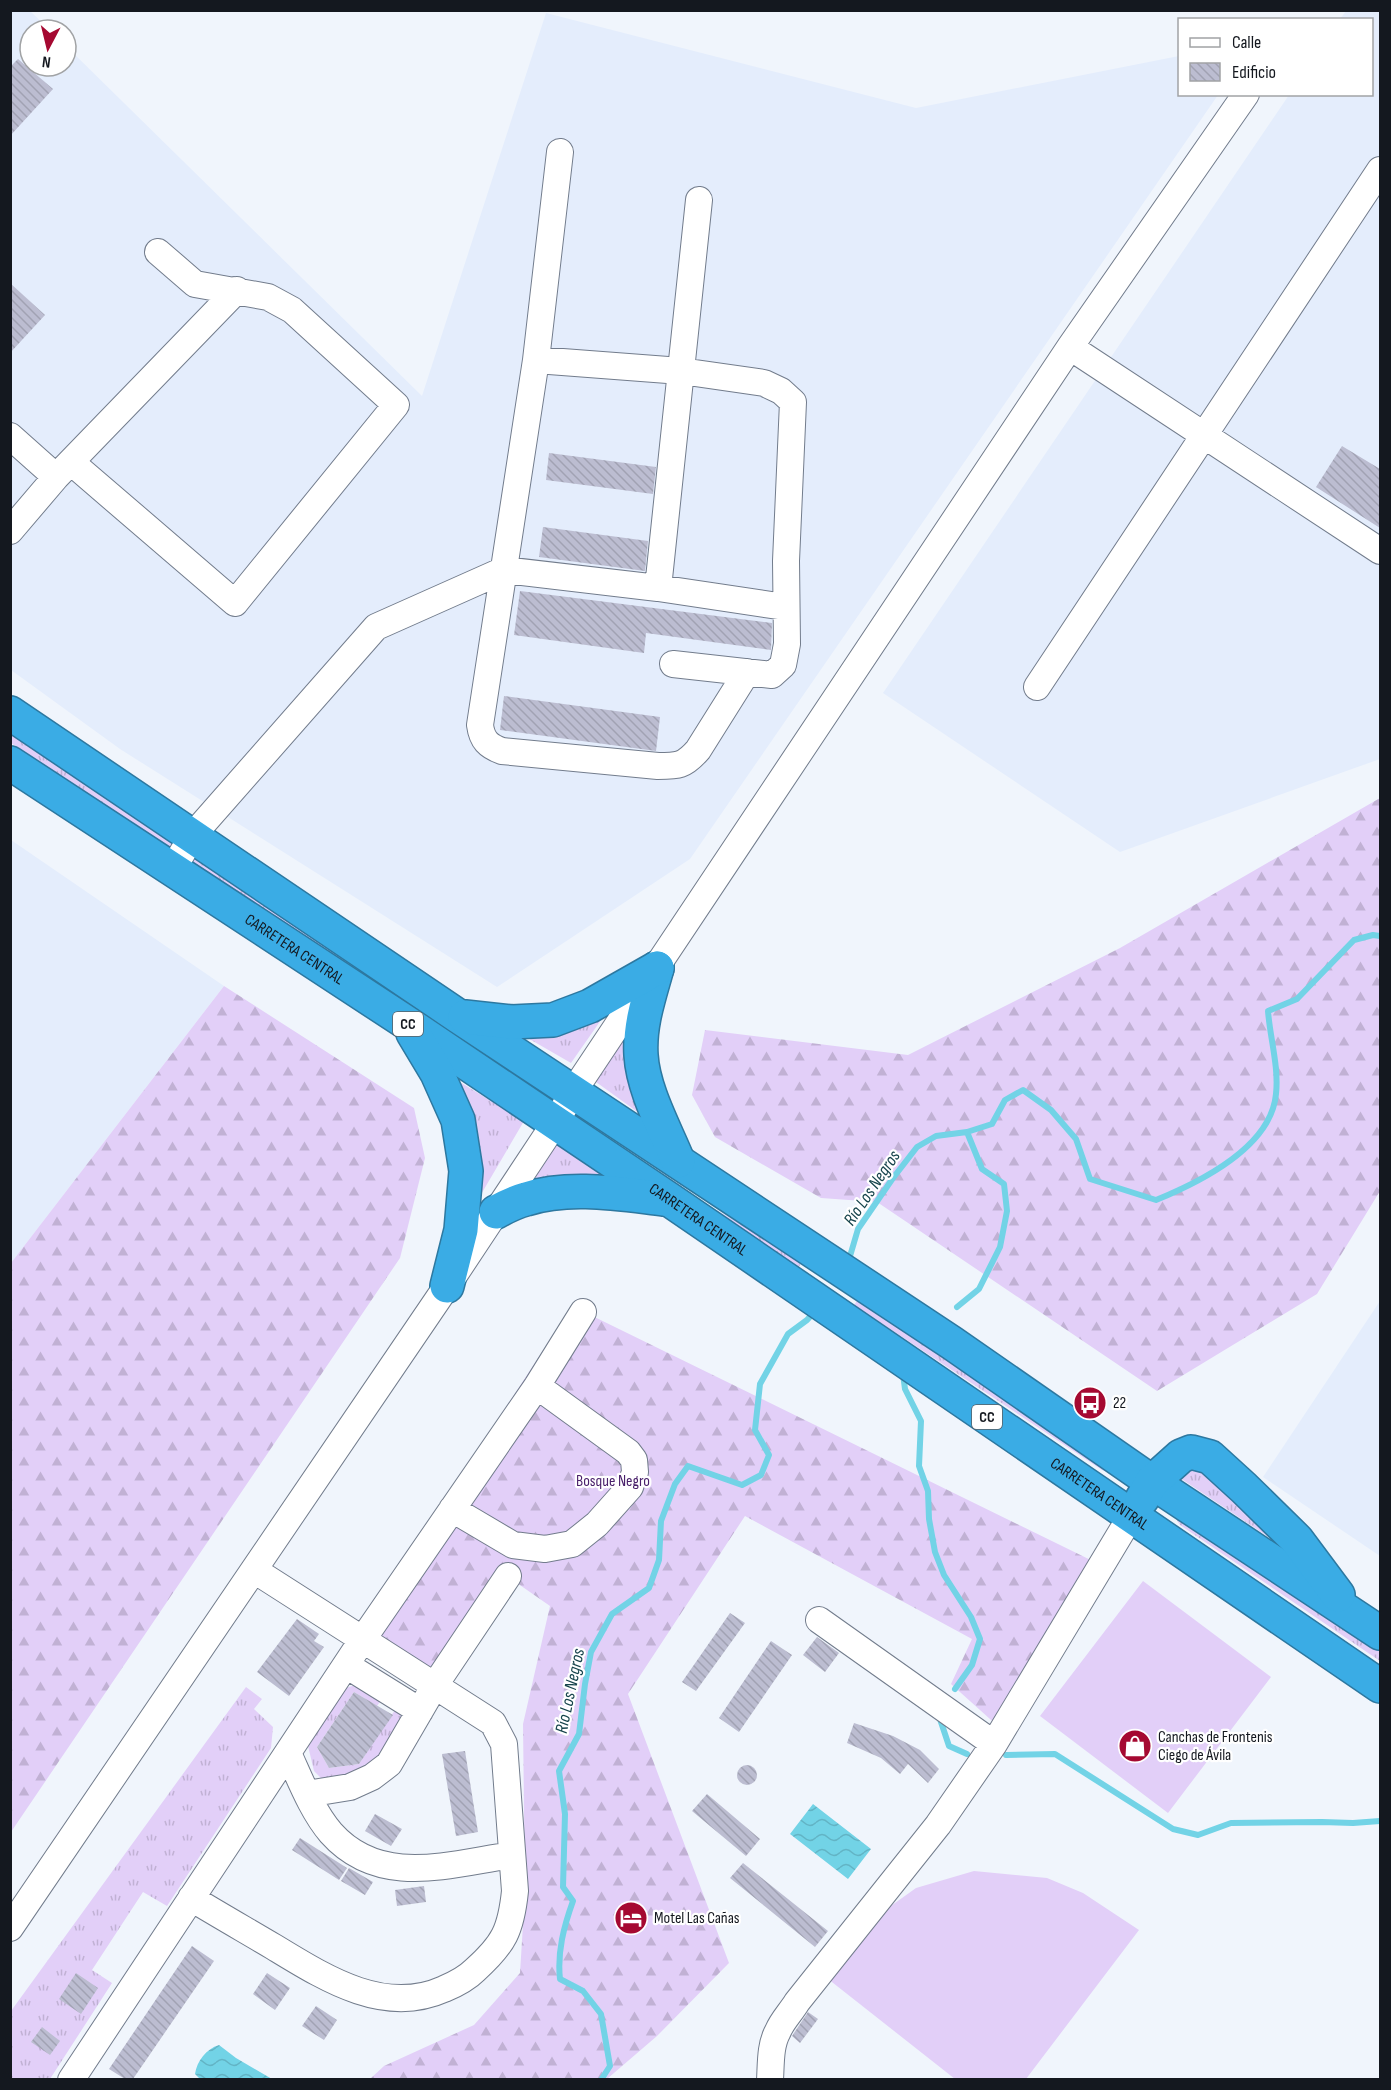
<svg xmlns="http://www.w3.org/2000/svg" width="1391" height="2090" font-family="'Sofia Sans Condensed',sans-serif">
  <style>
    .built { fill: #e4edfc }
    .grass { fill: url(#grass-tufts) }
    .forest { fill: url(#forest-firs) }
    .pitch { fill: #e2cff8 }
    .water { fill: url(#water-waves) }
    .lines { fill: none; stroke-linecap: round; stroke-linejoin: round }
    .stream { stroke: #72d3e6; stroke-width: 6 }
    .building { fill: url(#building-back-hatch) }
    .minor-casing { stroke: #727c8c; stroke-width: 28 }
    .highway-casing { stroke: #2d78a0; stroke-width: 36 }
    .minor { stroke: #fff; stroke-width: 26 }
    .highway { stroke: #3aace5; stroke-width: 33 }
    .labels { text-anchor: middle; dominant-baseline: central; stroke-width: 4.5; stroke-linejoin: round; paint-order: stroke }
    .shield { fill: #fff; stroke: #5a5d62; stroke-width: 1.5 }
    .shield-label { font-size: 15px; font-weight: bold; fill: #14181f }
    .street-label { font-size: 16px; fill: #14181f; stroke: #fff }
    .poi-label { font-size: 16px; fill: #14181f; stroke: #fff; text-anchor: start }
    .park-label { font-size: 16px; fill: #4a216b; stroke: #fff }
    .water-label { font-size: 18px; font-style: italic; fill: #17444c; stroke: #fff }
  </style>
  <defs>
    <pattern id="grass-tufts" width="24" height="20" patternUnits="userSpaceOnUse" patternTransform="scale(1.5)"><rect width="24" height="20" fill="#e2cff8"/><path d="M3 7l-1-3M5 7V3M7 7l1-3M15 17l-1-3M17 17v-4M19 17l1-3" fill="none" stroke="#c1b1d4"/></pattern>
    <pattern id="forest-firs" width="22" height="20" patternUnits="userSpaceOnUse" patternTransform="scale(1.5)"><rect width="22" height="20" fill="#e2cff8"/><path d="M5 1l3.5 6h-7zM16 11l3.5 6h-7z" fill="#c1b1d4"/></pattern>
    <pattern id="water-waves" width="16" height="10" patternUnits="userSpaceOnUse" patternTransform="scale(1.5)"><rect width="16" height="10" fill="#72d3e6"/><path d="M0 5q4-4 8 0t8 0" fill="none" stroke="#62b4c5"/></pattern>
    <pattern id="building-back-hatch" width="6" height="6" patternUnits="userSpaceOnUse" patternTransform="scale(1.5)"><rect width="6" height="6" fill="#bcbdd1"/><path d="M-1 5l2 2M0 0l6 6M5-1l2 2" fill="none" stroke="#a1a2b3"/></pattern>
  </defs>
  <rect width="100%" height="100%" fill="#f0f5fc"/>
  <path class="built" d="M11,11H30L50,30H30V66H66V46L422,396L546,13L916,108L1179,56L1180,94L1218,95L690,859L497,987L120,749L11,670Z
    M1346,11H1380V759L1120,852L883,693L1289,95L1372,94V20L1340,19Z
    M11,840L224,986L11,1263Z
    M1380,1301V1556L1263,1477Z"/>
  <path class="grass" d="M10,732L507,1063L518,1076L501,1072L11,743Z
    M608,1010L571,1063L512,1029Z
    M636,1013L650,1121L596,1082Z
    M450,1076L524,1121L473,1208Z
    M556,1140L621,1180L522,1189Z
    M671,1184L803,1260L797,1270Z
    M860,1297L1115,1475L1102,1470L854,1305Z
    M1196,1463L1297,1556L1174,1474Z
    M1173,1514L1380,1648V1661L1180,1525Z
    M352,1686H356L382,1699L377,1706L354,1692L317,1747L329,1768L359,1764L397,1707L403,1716L375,1763L360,1773L323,1780L314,1771L308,1746L346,1688Z
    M246,1687L262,1699L254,1709L273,1727L271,1748L167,1906L143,1892L92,1970L112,1983L50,2079L11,2080V2011Z"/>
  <path class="forest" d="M1380,798V1191L1317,1294L1157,1391L877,1202L821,1198L715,1137L692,1095L705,1030L908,1055L1120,948Z
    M224,986L414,1108L425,1158L400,1258L11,1832V1263Z
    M572,1306L1107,1568L1000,1728L951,1684L972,1639L745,1516L628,1694L729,1963L657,2036L607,2079H370L384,2066L474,2025L520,1973L525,1892L523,1724L550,1606L501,1572L431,1669L364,1625Z"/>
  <path class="pitch" d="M1143,1581L1271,1677L1168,1813L1040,1716Z
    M974,1871L1047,1878L1083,1893L1139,1930L1026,2079H955L823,1975L867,1923L916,1888Z"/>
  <path class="water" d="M813,1804L871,1849L848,1879L790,1834Z
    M219,2045L236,2058L272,2079L199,2078L195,2074C197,2061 206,2049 219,2045Z"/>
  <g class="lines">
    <path class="stream" d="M848,1263L858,1229L893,1178L917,1147L936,1136L967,1132L992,1124L1005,1100L1023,1090L1051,1110L1076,1139L1090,1179L1156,1200C1200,1182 1271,1147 1276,1094C1279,1067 1270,1038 1268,1011L1297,999L1354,940L1373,935L1380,936
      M957,1307L979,1289L1000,1247L1007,1211L1004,1184L982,1169L967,1132
      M903,1374L905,1389L921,1421L919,1466L928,1491L929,1519L935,1552L944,1575L971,1617L980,1639L972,1665L955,1689
      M940,1719L949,1746L967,1754
      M1006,1755L1055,1754L1173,1829L1198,1835L1231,1823L1322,1822L1353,1823L1380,1821
      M601,2080L610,2066L601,2014L583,1991L560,1979C557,1952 564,1926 573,1901L563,1887L565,1814L559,1771L579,1734L585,1684L591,1652L612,1614L649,1588L659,1560L661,1521L675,1484L688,1466L742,1485L761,1475L769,1455L755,1430L760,1384L788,1334L807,1320L814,1312"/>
  </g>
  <path class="building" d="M18,59L53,89L10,136V67Z
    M10,283L45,315L10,353Z
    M1342,446L1380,469V528L1316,487Z
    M549,453L656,467L653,494L546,480Z
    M543,527L648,541L645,571L539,557Z
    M520,591L772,623L771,650L646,633L644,653L514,635Z
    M504,696L660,717L656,751L500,730Z
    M730,1613L745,1623L696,1691L682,1682Z
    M297,1619L319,1634L314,1641L324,1647L289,1696L257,1672Z
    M817,1637L839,1653L825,1672L803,1655Z
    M771,1641L792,1655L739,1732L719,1718Z
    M354,1692L393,1715L359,1764L329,1768L317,1747Z
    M854,1723L893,1736L920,1750L939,1769L928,1783L908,1764L900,1774L881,1758L847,1743Z
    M465,1751L478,1832L456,1836L442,1754Z
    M737 1775a10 10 0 1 1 20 0a10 10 0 1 1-20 0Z
    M707,1794L760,1839L746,1856L692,1811Z
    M375,1814L402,1829L391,1846L365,1831Z
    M300,1838L347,1868L339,1880L292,1850Z
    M743,1863L828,1931L815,1947L730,1878Z
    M349,1868L373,1882L365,1895L341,1881Z
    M424,1886L426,1902L397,1906L395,1890Z
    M192,1946L214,1961L133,2079H125L109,2069Z
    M76,1973L98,1988L81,2014L59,1999Z
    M267,1973L290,1988L275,2010L253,1994Z
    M316,2006L337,2020L324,2040L302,2026Z
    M808,2012L818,2019L800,2043L792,2036Z
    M42,2027L60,2041L50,2055L31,2042Z"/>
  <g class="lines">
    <defs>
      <path id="minor" d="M560,152L536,360L480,725C482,740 488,746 502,751L658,766C678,766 684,766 698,750L747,672
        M1070,347L1380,551
        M536,360L681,371L764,383L781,391L793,402L786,561L787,644L783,665L772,675L673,664
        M10,436L56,477
        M71,462L235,603L396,405L292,310L268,297L195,284L158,252
        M10,531L56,477L237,290
        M658,588L699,200
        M1037,687L1380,170
        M172,870L193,835L376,627L504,570L658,588L785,607
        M452,1509L513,1545L545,1549L572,1544L597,1524L630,1487L635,1472L634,1460L628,1452L537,1386
        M819,1620L994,1744L1131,1516
        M346,1665L420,1711
        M288,1753C300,1779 312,1811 331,1833C380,1888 449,1864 512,1855
        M307,1794L350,1787L372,1777L389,1764L435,1685L508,1576
        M191,1898C219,1915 247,1931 274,1947C325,1978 384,2016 444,1989C456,1984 466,1979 475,1970C504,1944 511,1930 515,1891L504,1744L493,1723L254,1570
        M10,1928L447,1286L555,1123L573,1092L1070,347L1246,94
        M71,2080L363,1639L537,1386L583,1312
        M770,2080C771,2064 770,2045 778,2031C782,2021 791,2012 797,2002L938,1825L994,1744"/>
      <g id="highway">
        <path d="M10,713L458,1016L952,1343L1152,1482L1380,1633"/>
        <path id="s1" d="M10,763L407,1023L670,1200L1380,1686"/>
        <path d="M657,968C649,997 639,1025 641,1055C643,1090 665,1129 678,1161"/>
        <path d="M465,1017L512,1022L553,1020L590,1006L657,968"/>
        <path d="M413,1033L437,1073L458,1120L466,1171L461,1230L447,1286"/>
        <path d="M496,1212C505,1207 515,1202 526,1199C570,1185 620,1194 664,1199"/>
        <path d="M1142,1499L1152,1482L1181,1456L1191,1452L1210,1457L1244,1488L1297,1540L1338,1595"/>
      </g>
    </defs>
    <use href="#minor" class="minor-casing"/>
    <use href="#highway" class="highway-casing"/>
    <use href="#minor" class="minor"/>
    <use href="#highway" class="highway"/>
  </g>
  <defs>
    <symbol id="bus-disc" viewBox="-11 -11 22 22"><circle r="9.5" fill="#a50931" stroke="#fff"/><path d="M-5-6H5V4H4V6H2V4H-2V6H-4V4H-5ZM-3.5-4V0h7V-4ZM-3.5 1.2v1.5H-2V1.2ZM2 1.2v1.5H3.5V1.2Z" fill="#fff"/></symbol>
    <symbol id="shop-disc" viewBox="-11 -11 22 22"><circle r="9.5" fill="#a50931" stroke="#fff"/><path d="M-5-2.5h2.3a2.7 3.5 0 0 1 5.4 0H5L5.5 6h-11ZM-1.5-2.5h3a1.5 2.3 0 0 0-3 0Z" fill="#fff"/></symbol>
    <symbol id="hotel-disc" viewBox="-11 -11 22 22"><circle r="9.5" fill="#a50931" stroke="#fff"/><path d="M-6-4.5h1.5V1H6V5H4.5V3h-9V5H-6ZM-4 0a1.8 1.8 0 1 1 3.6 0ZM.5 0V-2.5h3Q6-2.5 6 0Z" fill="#fff"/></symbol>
  </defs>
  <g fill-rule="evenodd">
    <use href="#bus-disc" x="1071" y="1384" width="38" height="38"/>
    <use href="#shop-disc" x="1116" y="1727" width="38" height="38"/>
    <use href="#hotel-disc" x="612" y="1899" width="38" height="38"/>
  </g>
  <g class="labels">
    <g class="shield">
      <rect x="393" y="1012" width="30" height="24" rx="4.5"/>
      <rect x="972" y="1405" width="30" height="24" rx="4.5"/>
    </g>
    <g class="shield-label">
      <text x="408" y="1024">CC</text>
      <text x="987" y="1417">CC</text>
    </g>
    <g class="street-label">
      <text stroke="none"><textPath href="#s1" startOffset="340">CARRETERA CENTRAL</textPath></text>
      <text stroke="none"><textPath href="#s1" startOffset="826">CARRETERA CENTRAL</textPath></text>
      <text stroke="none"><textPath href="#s1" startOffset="1312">CARRETERA CENTRAL</textPath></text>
    </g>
    <g class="poi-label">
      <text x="1113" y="1403">22</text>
      <text x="1158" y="1737">Canchas de Frontenis<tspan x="1158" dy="18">Ciego de Ávila</tspan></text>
      <text x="654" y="1918">Motel Las Cañas</text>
    </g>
    <g class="park-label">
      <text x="613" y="1481">Bosque Negro</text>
    </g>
    <g class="water-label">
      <text transform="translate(872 1188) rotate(-56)">Río Los Negros</text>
      <text transform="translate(570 1691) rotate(-78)">Río Los Negros</text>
    </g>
  </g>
  <rect width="1391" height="2090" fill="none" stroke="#14181f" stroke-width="24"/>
  <rect x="1178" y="18" width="195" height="78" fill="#ffffff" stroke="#a1a3a5" stroke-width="1.5"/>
  <rect x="1190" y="38" width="30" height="9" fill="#ffffff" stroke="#a1a3a5" stroke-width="1.5"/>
  <text x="1232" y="48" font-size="18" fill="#14181f">Calle</text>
  <rect x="1190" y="63" width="30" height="18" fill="url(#building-back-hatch)" stroke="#a1a3a5" stroke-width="1.5"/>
  <text x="1232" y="78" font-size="18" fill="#14181f">Edificio</text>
  <g transform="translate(48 48) rotate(187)"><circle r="28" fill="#ffffff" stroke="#a1a3a5" stroke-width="1.5"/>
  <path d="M0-4.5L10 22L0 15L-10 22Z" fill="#a50931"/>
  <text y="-9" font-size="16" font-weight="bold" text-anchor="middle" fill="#14181f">N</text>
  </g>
</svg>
